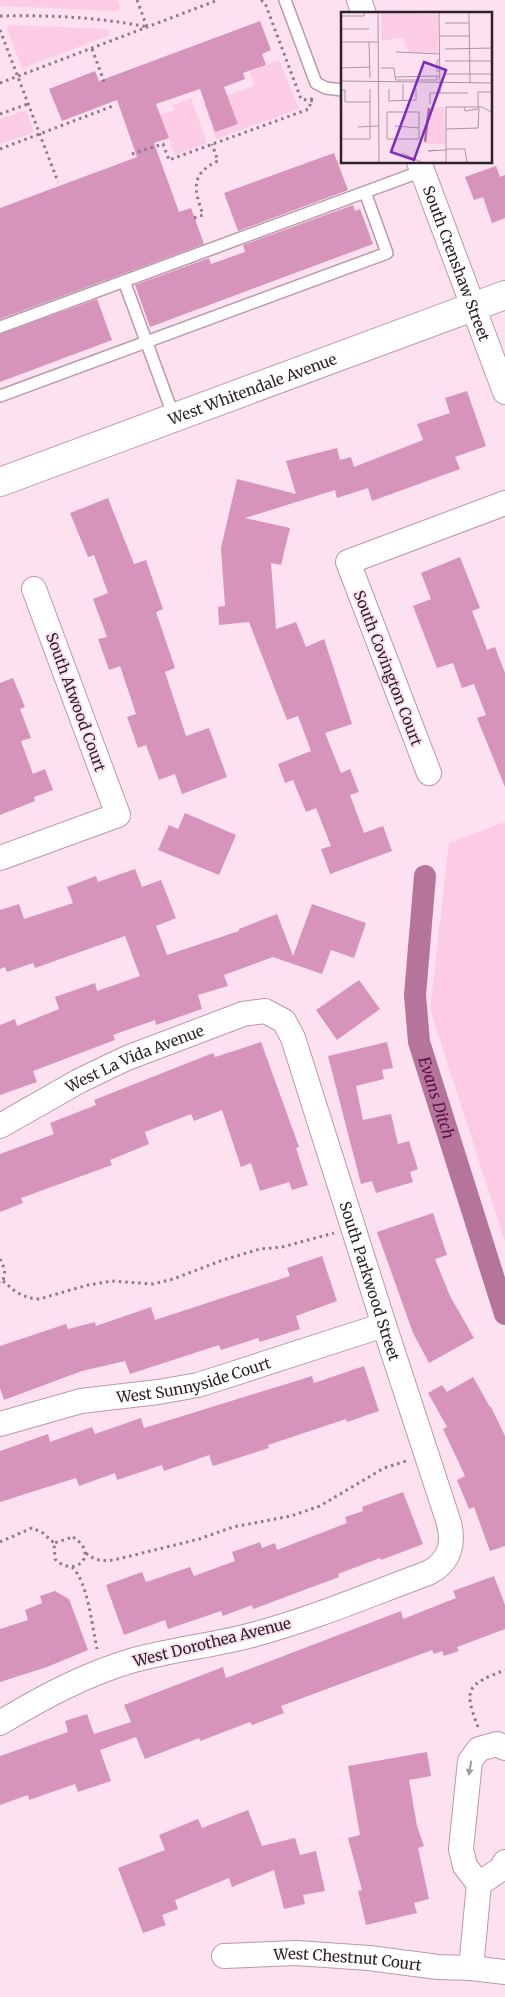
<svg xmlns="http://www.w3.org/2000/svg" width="505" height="1997" font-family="Merriweather,serif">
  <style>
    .green { fill: #fccce6 }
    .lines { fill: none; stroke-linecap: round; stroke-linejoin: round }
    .canal { stroke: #b5749a; stroke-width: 22 }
    .building { fill: #d794bb }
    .service-casing { stroke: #b998aa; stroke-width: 14 }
    .minor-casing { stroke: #b998aa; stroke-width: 26 }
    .tertiary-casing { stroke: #b998aa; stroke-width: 30 }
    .path { stroke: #8d7a84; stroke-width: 3; stroke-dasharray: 2.5 4; stroke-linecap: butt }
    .service { stroke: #fff; stroke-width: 11 }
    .minor { stroke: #fff; stroke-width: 24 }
    .tertiary { stroke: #fff; stroke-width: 28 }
    .oneway { fill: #a19c9f }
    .labels { text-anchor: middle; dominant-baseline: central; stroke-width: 4; stroke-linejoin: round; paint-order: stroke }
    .street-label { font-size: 15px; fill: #2f232a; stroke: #fde1f0 }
    .water-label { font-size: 16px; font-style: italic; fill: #5d0d44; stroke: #fde1f0 }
    .inset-river { fill: none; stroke: #b5749a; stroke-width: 2.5 }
    .inset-road { fill: none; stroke: #ab95a1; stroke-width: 1 }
    .view { fill: #7b2cbf; fill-opacity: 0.15; stroke: #7b2cbf; stroke-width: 2.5 }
    .inset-edge { fill: none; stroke: #2f232a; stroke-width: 2.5 }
  </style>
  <rect width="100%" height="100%" fill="#fde1f0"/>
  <path class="green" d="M0,0H118L120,8L115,11L0,6Z
    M10,25L107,29L110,32L108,36L22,68L7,29Z
    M279,60L299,109L216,139L204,104L254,86L250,72Z
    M191,98L207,143L175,155L160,115L175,110L173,105Z
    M26,110L34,132L0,144V119Z
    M505,822V1242L430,1009L449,843Z"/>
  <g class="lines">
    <path class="canal" id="s1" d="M425,876L415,995L419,1042L505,1314"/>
  </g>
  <path class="building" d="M260,21L271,50L262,54L266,65L243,73L245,79L224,87L238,124L215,132L200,89L156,104L169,138L154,143L179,212L191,208L204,244L0,319V208L137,157L117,100L62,121L49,89L95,71L99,81Z
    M334,153L348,190L238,231L224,193Z
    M496,166L500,177L505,175V218L492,223L483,197L474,200L465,177Z
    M353,205L355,211L360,209L373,244L150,327L135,285L209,258L211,264L245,252L243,245Z
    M97,299L112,340L0,382V334Z
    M467,391L486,446L455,457L460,469L372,501L368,488L337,498L335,490L245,518L290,528L281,565L271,563L276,629L296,622L306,647L324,639L352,724L325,733L341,773L350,769L359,792L350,795L364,833L383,826L392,851L330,874L321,849L331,846L316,808L306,812L293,780L285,783L278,764L311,751L298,716L287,720L249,622L219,625L218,607L225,606L221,548L237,479L296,494L286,461L337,448L340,460L351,457L354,467L423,440L417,424L450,413L445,398Z
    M108,498L134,564L146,560L163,609L156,612L175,668L165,672L186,736L209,728L227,777L182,794L175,774L159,780L146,745L138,748L127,717L136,714L120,666L109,670L98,639L107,637L93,599L108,593L94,555L88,557L70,513Z
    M460,557L480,608L472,611L487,650L495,647L505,673V787L477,718L486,715L474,684L462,688L453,663L437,668L413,606L431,599L421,573Z
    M13,678L25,707L20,709L31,738L21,741L33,774L45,769L53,790L34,797L35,801L0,815V683Z
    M185,813L236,835L219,875L158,850L169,825L178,829Z
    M135,869L142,887L161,880L176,918L156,926L167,955L239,931V929L277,914L293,956L312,904L366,923L354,958L331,950L322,974L273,957L224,975L228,986L198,995L202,1009L156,1025L155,1020L113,1035L115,1040L33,1071L37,1082L0,1095V1025L15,1019L17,1026L59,1009L55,997L95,983L97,991L140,976L125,936L35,968L33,963L7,972L5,967L0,969V910L19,904L24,919L73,903L67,887L96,876L98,882Z
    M359,980L380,1009L337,1040L316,1010Z
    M261,1042L299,1147L296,1148L308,1185L292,1190L289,1182L260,1191L251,1163L241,1167L222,1110L194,1121L191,1114L145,1132L149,1144L110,1160L112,1165L21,1198L23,1203L0,1212V1154L54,1134L50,1123L96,1105L94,1100L213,1053L215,1057Z
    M387,1042L393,1068L382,1070L384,1079L356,1086L363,1120L391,1114L398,1144L409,1141L418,1169L410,1172L413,1182L376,1193L372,1181L361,1184L328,1056Z
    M433,1213L447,1255L435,1259L450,1296L474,1338L429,1363L413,1333L377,1232Z
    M322,1256L337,1301L296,1316L300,1329L260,1342L258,1338L221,1350L219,1345L130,1374L125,1361L82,1371L4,1400L0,1388V1346L66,1324L68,1329L95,1322L96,1326L151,1307L155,1320L290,1276L287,1268Z
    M364,1366L379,1411L347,1422L346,1419L268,1445L269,1448L213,1466L209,1455L164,1471L162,1465L117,1480L115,1473L79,1486L76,1478L0,1502V1451L48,1434L50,1442L92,1427L95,1434L141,1418L144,1428L312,1376L314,1383Z
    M473,1377L490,1407H491L505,1436V1546L490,1551L474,1507L469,1509L457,1480L465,1476L443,1429L447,1427L428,1393L442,1385L447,1392Z
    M403,1492L423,1544L381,1560L380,1558L338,1574L339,1577L253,1609L252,1605L223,1616L221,1611L168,1629L165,1620L124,1635L106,1585L142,1572L146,1582L190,1567L194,1576L235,1561L232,1552L260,1542L262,1548L275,1543L277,1550L347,1523L345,1517L363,1511L362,1507Z
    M494,1576L505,1605V1629L457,1647L459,1651L444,1656L442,1651L434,1654L432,1650L281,1706L284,1713L252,1725L250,1722L200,1741L199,1738L145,1759L136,1737L100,1750L111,1781L78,1792L75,1784L29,1800L28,1795L0,1805V1756L68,1732L65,1721L87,1714L94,1734L131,1722L124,1705L223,1667L226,1678L401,1611L403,1619L456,1598L453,1591Z
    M55,1591L69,1599L88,1650L47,1667L0,1682V1629L28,1620L25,1610L42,1603L40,1596Z
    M427,1752L431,1776L409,1780L417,1826L424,1846L418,1848L429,1899L414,1903L417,1913L366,1925L358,1891L362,1890L348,1838L360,1835L348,1766Z
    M248,1810L262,1846L295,1838L300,1855L316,1851L325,1891L303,1895L305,1904L284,1909L274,1870L232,1887L229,1878L175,1900L178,1909L162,1915L166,1925L143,1933L118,1868L165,1850L159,1835L198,1819L202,1828Z"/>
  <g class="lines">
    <defs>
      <path id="service" d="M285,0L316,83L326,88L342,90
        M124,281L174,417
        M0,327L422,171
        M0,396L387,253L365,192"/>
      <g id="minor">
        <path d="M359,0L364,14"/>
        <path id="s2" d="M419,162L505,392"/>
        <path d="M429,773L348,562L505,503"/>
        <path d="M0,858L118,815L34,589"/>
        <path id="s3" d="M0,1126L79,1081L127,1058L243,1014L265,1011L284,1021L293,1038L384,1325L448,1520C455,1543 450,1562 428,1573C371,1594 315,1618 256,1634C216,1645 174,1649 134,1660C86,1674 43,1697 0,1723"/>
        <path id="s4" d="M0,1424L81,1401L158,1392L198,1385L384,1325"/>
        <path d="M505,1748L497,1744L479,1749L470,1761L461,1849L465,1866L479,1884L501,1869L505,1862"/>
        <path id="s5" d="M224,1956L296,1953L369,1958L438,1967L471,1968L505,1972"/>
        <path d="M471,1968L479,1884"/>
      </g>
      <g id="tertiary">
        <path id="s6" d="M0,482L505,295"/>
      </g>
    </defs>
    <use href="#service" class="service-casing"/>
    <use href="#minor" class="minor-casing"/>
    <use href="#tertiary" class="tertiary-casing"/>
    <path class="path" d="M137,0L147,27
      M261,0L265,3L301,99L313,101
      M0,16C50,15 98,17 147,27
      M0,30L58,182
      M92,49L105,84
      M0,83L218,0
      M0,114L28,104
      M0,149L113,106
      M132,154L163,144L169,160L309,109L312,97
      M194,218L203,215C194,189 190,174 218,161L212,144
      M0,1259L5,1270L3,1281L0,1282
      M3,1281L16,1292L29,1298L39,1299L88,1285L112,1281L153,1284L173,1279L223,1260L260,1249L282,1247L334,1233
      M73,1537C101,1555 74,1579 55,1559L54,1543Z
      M0,1542L32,1528L43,1533L54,1543
      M86,1553C95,1561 102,1561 114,1560L199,1539L233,1527L291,1516L320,1506L384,1468L406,1461
      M72,1567C88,1582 92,1626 97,1649
      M478,1727C463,1688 467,1685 505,1670"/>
    <use href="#service" class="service"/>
    <use href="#minor" class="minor"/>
    <use href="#tertiary" class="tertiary"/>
  </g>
  <defs><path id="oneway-solid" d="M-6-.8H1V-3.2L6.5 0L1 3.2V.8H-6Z" transform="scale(1.25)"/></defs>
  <use class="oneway" href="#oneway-solid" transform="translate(470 1768) rotate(100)"/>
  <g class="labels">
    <g class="street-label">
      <text stroke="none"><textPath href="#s2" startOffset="108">South Crenshaw Street</textPath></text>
      <text stroke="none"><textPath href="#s6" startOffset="269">West Whitendale Avenue</textPath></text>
      <text transform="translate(388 668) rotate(69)">South Covington Court</text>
      <text transform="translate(76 702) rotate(70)">South Atwood Court</text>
      <text stroke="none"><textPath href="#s3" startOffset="151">West La Vida Avenue</textPath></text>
      <text stroke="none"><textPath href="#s3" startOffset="586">South Parkwood Street</textPath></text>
      <text stroke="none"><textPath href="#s4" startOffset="199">West Sunnyside Court</textPath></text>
      <text transform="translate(212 1642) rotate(-14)">West Dorothea Avenue</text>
      <text stroke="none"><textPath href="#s5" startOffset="124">West Chestnut Court</textPath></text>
    </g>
    <g class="water-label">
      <text stroke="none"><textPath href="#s1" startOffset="225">Evans Ditch</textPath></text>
    </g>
  </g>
  <g transform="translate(341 12)">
    <rect width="151" height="151" fill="#fde1f0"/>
    <path d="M40,0L97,3V41L67,40L62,25L41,29ZM89,95H103L104,132H85L86,102Z" fill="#fccce6"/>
    <path class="inset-river" d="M84,130L88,96"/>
    <path class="inset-road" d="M37,0L38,151M98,0L99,81M128,0L129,71M0,4H23V0M104,11H128M0,17H28M99,24H128M0,30H37M28,30L29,66M104,37L152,36M55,40L99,42M99,47L96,49V59L99,60M104,49H152M0,56L29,55M40,56H53L54,65L99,64M104,62H152M54,65L55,68H96V64M0,69L152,71M62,72V88M48,77V89L75,88V77M0,78H4V90H29M89,92V81H127M123,95L124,99L137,97M137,95V80H151V93M46,100H78V127H46ZM54,114L78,116M17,115L37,114M105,117L137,116L138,95M0,127H29V77M105,137H124L126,151M95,138L87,139L105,138M61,141L82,151M105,151V95H141L152,101"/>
    <path class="view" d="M83,50L105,58L73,148L50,140Z"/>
    <rect width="151" height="151" class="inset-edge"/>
  </g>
</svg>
